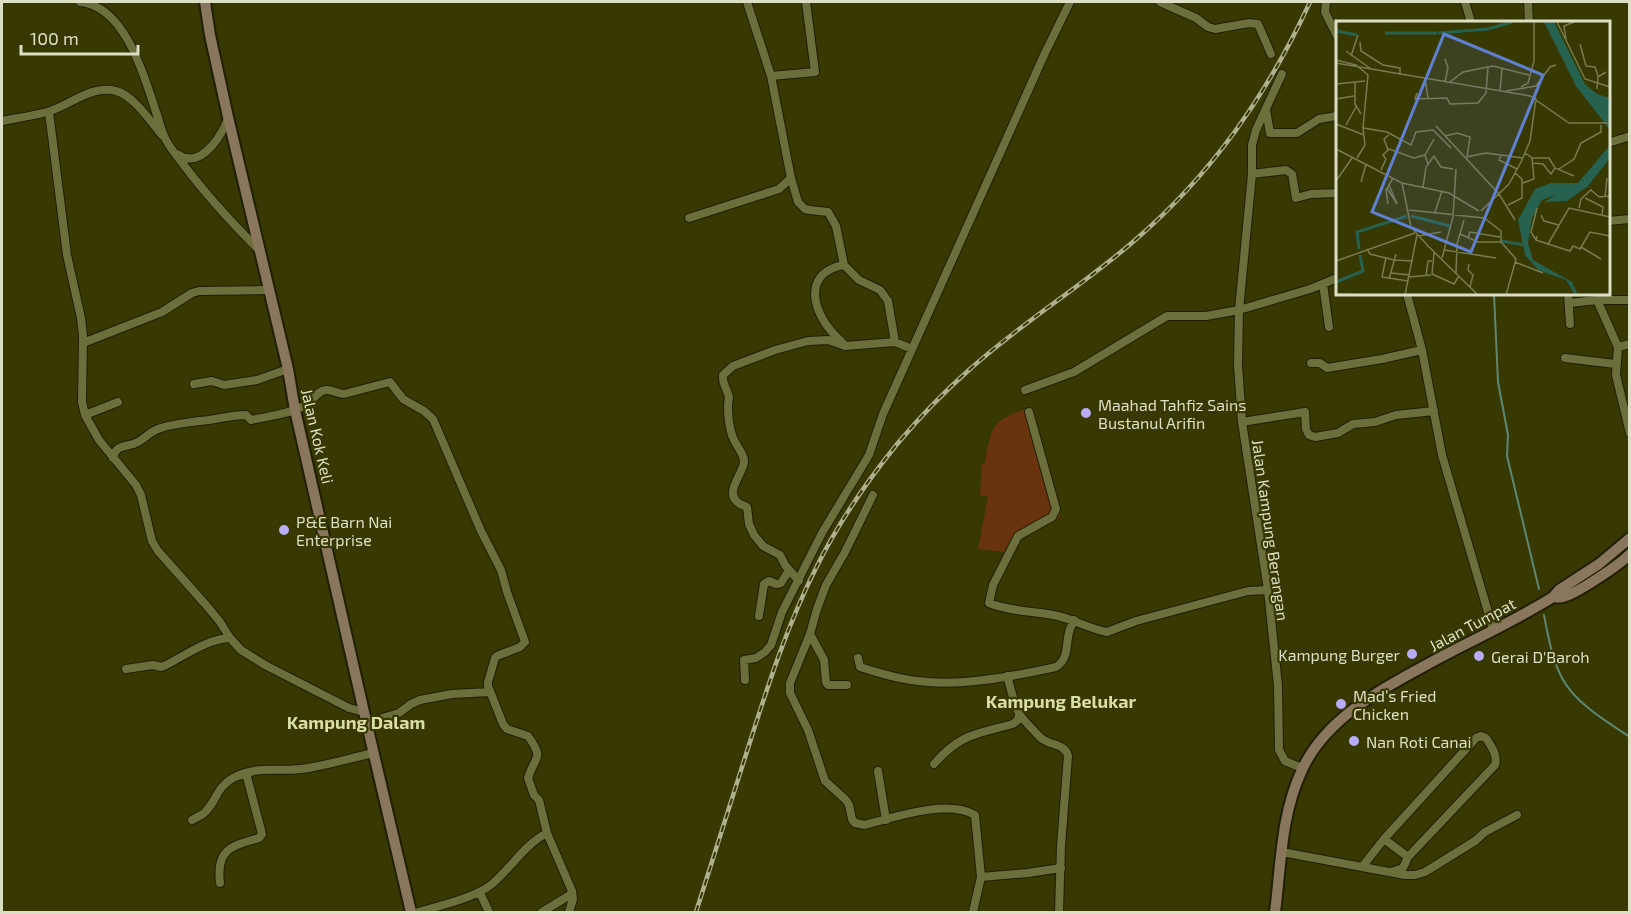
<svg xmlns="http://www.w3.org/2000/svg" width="1631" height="914" font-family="'Exo 2',sans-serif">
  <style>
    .green { fill: #68330d }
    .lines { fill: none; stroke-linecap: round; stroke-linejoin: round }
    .stream { stroke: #5e8773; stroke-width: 2 }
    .street-casing { stroke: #1e1f05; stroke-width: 10 }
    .secondary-casing { stroke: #1e1f05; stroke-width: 14 }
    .street { stroke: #6c6e3c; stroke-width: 8 }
    .secondary { stroke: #8a765c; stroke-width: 10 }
    .rail-casing { stroke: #aeb08e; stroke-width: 4.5 }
    .rail { stroke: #373802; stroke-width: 2; stroke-dasharray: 7; stroke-linecap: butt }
    .poi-dot { fill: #b8abf7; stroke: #373802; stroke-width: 2 }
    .labels { text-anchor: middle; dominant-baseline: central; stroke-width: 4.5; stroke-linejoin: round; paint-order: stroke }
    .poi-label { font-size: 16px; fill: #dddfc5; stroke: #373802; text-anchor: start }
    .street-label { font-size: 16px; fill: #dddfc5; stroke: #373802 }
    .neighbourhood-label { font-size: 18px; font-weight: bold; fill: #dbdea8; stroke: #373802 }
    .inset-river { fill: none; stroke: #276150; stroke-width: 3 }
    .inset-road { fill: none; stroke: #797b50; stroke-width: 1.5 }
    .view { fill: #6081d1; fill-opacity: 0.15; stroke: #6081d1; stroke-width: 3 }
    .inset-edge { fill: none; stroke: #dddfc5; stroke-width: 3 }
  </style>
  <rect width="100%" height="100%" fill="#373802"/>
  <path class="green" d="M1023,410H1031L1060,516L1058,519L1020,538L1013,553L978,549L988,496H980L982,463H985C990,431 991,420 1023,410Z"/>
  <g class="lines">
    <path class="stream" d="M1494,294L1498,382L1508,435L1507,456L1539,589
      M1544,615C1548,636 1552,659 1562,678C1575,703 1607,722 1630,737"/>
    <defs>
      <path id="street" d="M80,2C125,6 144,75 156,112C159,120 161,130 165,138C169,147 177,156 183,164C207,196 231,222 259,250
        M747,2L771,76L791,178L798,202L805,209L810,210L828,212L836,226L844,265L859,280L880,290L888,301L895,342
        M1160,2L1196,18L1208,27L1215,29L1249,23L1258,24L1271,54
        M1326,2L1325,12L1337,36
        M1465,2L1471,22
        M1528,2L1529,22
        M1282,74L1256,130L1252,145V174L1239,310L1238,365L1242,422L1268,590L1278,686L1279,750L1285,761L1302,768
        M771,76L815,72L806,2
        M1266,110L1270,133H1297L1319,119L1337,116
        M49,112L67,255L81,318L83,336L82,402L85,415L99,440L136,485L141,495L152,541L158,551L206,605L220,622L230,638L241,650L265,665L349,708L364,712
        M2,121C17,118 32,116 47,112C69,106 92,84 116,91C133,95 151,122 162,135
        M1608,143L1630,136
        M177,154C178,154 183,158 185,158C205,163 222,134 228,119
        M1252,174L1286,170L1292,174L1296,198L1311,194L1337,193
        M689,218L779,189L791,178
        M1608,221L1630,219
        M844,265C804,272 811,308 832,332C836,337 841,340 845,346
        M1323,284L1329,327
        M1407,294L1422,350L1442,455L1493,629
        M1568,294L1570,324
        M1597,300H1627
        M1570,303L1597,300L1618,347L1616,375L1630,433
        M83,343L162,312L192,293L199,291L268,290
        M1618,347L1630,344
        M1565,358L1615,364
        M1311,363H1320L1327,368L1382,359L1422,350
        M194,384L212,381L224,385L257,380L288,369
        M1025,390L1074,372L1167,316H1206L1239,310L1310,289L1337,278
        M1029,412L1056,509L1052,517L1018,536L993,585L989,603C1011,612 1035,611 1058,616C1075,620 1090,629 1107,632L1136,621L1248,591L1268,590
        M85,415L118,402
        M1242,422L1305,412L1306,429L1309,435L1315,437L1338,433L1353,424L1375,422L1396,415L1434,411
        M113,458C116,443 127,448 138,442C145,438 150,432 158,429C171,424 185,423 199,421C215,420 230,415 246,415L251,420C270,416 291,414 307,404C313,401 318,390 326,390C332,389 337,394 344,394L390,382L403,399L424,411L433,419L481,531L501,570L507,592L524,639L525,642L520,647L497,656L495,658L488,682V686L503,724L507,729L528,736C545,760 535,755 528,778L534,795L539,800L547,833L572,891L573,899L569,912
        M873,495L845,552L826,585L817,609L810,634L790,683V693L808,730L825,781L846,800L849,805L852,819L855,823L865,825C895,817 947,799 975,815L981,877L973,912
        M799,581L785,565L780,555L763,546L754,535L749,524L747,507C716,497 746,473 744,460C743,452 734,443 732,435C729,426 728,415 728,406C728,404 729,400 729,397C727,389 722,384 723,375L733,366L775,350L808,341L828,340L845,346L895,342L912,349
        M759,616L764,584L769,581L776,584L781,583L789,570
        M810,634L824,660L826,682L828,685H847
        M858,658L860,667C879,673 898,679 918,681C962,687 1013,676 1056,667C1070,658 1065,643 1070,629C1071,626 1073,623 1074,620
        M126,669L153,665L161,667L166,665C186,655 207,639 230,638
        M1007,676C1011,688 1013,702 1019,713C1022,719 1036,733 1041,738C1050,746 1065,743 1068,756L1061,846L1059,912
        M745,680L744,660L756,658L765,652L771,645L782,612L822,533L869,455L883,414L1045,53L1070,2
        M366,723L399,713L411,704L420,700L452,694L490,692
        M934,764C960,734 976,734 1013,724L1018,720L1019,715
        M878,771L886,820
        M192,820C196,818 200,816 204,813C217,802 215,788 233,778C259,765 275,772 301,769C325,766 350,758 374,753
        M1384,839L1408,857
        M1282,852L1405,875H1415L1425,872L1475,841L1485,832L1517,815
        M1362,867L1384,839L1476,738L1481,736L1486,738C1491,746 1498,755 1495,765L1408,857L1403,868L1391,872
        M981,877L1028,873L1061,868
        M220,883C216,849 231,846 259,838L262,834L246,773
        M480,893L489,912
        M418,912C439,906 475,898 492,884C511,868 525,844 547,833
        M542,912L570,895L572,891"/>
      <path id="secondary" d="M205,2L210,35L228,117L288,369L295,410L364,712L411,912
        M1553,597C1556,597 1560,598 1563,597C1578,593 1619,565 1630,554
        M1275,912C1281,865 1281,814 1302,770C1325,719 1381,689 1428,664C1470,641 1513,622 1553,597L1559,590L1599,564L1630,538"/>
    </defs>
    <use href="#street" class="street-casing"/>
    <use href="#secondary" class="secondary-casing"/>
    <use href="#street" class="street"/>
    <use href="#secondary" class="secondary"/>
    <defs>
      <path id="rail" d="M696,912C714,857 731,801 749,745C768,685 788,623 817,566C839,522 867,481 898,443C920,417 944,392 969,370C1021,323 1081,287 1134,241C1212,174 1267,95 1310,2"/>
    </defs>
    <use href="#rail" class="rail-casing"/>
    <use href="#rail" class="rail"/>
  </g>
  <g class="poi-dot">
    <circle cx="1086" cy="413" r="6"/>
    <circle cx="284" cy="530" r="6"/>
    <circle cx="1412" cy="654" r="6"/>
    <circle cx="1479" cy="656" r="6"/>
    <circle cx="1341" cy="704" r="6"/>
    <circle cx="1354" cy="741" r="6"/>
  </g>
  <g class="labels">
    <g class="poi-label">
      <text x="1098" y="404">Maahad Tahfiz Sains<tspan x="1098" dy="18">Bustanul Arifin</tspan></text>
      <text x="296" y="521">P&amp;E Barn Nai<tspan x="296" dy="18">Enterprise</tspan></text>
      <text x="1400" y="654" text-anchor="end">Kampung Burger</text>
      <text x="1491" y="656">Gerai D'Baroh</text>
      <text x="1353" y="695">Mad’s Fried<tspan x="1353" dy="18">Chicken</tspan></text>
      <text x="1366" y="741">Nan Roti Canai</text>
    </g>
    <g class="street-label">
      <text transform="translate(318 436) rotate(77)">Jalan Kok Keli</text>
      <text transform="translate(1271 530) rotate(82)">Jalan Kampung Berangan</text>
      <text transform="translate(1472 624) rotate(-28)">Jalan Tumpat</text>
    </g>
    <g class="neighbourhood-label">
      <text x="1061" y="701">Kampung Belukar</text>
      <text x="356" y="722">Kampung Dalam</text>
    </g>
  </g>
  <g transform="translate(1336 21)">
    <rect width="274" height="274" fill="#373802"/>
    <path d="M208,1H218L249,63L261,73L274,77V109L240,65ZM274,124V137L252,165L231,180L208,181L219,174L206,179L196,197L192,222L197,239L236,261L242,274H239L230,259L202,249L189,234L182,199L199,168L215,162H242Z" fill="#276150"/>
    <path class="inset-river" d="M0,10L21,14M49,12H101M102,12L152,8L176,1M75,195L114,205M165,220L189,224M23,228L21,211L71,195M0,261L27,250L24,234"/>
    <path class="inset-road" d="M221,1L249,58L274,66M230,18L228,5L238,1M24,21L25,30L47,44L64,47V54M244,23L250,45L259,46L262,55M10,30L35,48M15,35L22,14M0,39L20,44L32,54L27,107M0,42L194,75L233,102H274M89,58L92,77M19,61V83L25,93M109,61L112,47L109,38M114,61L127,51L157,45L193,54M0,63L29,60M185,66L192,62L198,40V1M261,68L262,56L270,51M164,70L166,48M170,70L200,65L214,46L220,44M81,72L79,78L111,77L114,83L142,82L150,72L152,46M0,78L18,75M0,103L28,114M10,104L20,86M100,105L163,173M109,115L121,112L134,116L131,136M0,128L66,162L75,206L92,225M52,129L48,118L53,114M165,135L163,139L181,148M130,136L150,132L187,137M21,137L29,124L27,107L51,111L75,124L80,111L97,109L115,127M196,137H213L219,147L238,155M197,142L207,143L215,153L219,147M92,143L89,134L98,118M223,148L238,138L245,122L265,111V104M45,149L50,138L47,134L53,128L78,137L89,134M0,160L16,137M25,161L30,143M66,162L113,172L143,190M187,162L198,158L196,137L189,132M87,166L90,146L98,135L105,146L117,148M51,167L61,183L53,164M163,173L179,199M269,176L271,157M249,177L267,186L266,194M52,183L50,169L57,157M172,184L186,177V158L179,152M243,187L245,178L255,169L263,176L274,175M73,189L148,197L165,210V221M145,190L173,163L185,141L194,120L200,77M99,191L106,170M205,194L208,200L223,204M124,213L142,221H165M83,215L105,211M201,215L200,219L212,223L233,187L274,196M132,217L134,211L164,216M200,219L195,211L201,187M165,221L180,238L170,274M212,223L234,230L237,225L244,228L254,211L274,215M92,225L142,274M245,226L265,238M31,228L34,233L58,239L77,240M109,229L160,237M98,232L96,253L118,263L123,255M50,236L46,256L72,260M106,237L117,196L120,148M0,240L79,212M179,241L207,252M133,243L132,249L137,254L134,266M55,252L74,254M120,252L121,223L128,199M90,255L92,240H96M73,256L95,254M53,258L60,233M1,273L32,274M69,274L81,214"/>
    <path class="view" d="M108,13L207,54L135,231L36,191Z"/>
    <rect width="274" height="274" class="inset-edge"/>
  </g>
  <rect width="1631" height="914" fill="none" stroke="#dddfc5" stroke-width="6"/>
  <path d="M21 45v9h117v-9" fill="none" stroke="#dddfc5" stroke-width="3"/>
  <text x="30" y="45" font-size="18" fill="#dddfc5" stroke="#373802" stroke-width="4.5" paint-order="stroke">100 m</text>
</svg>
